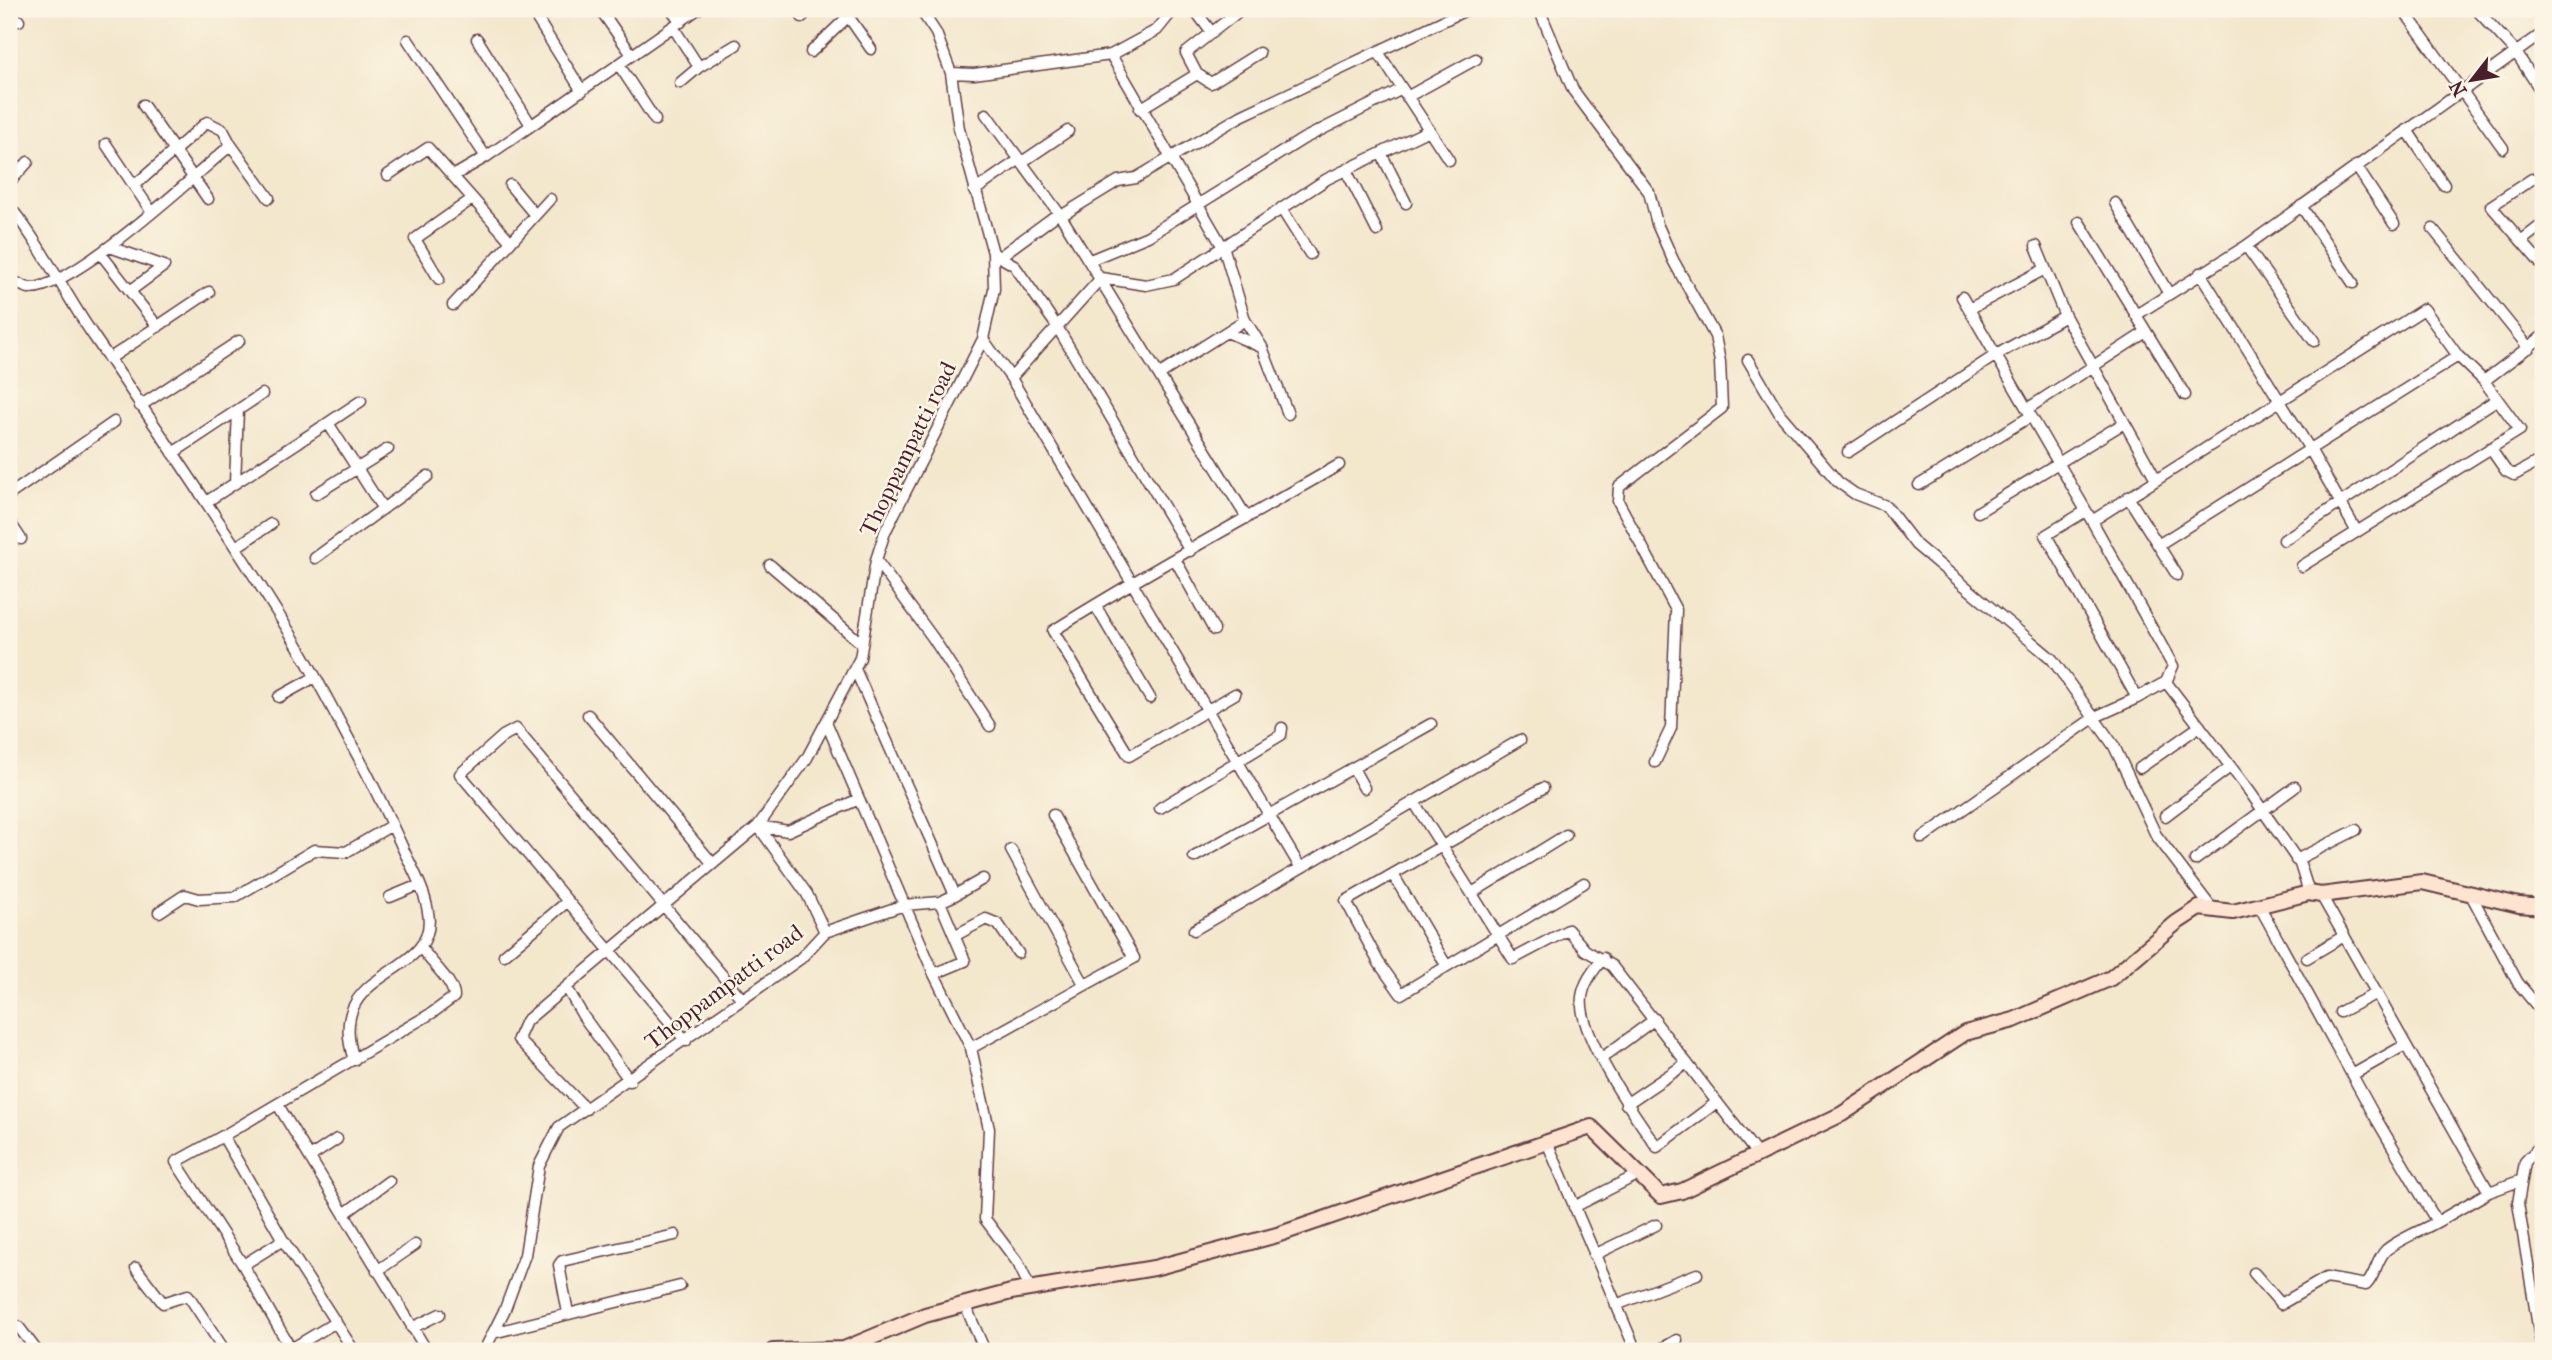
<svg xmlns="http://www.w3.org/2000/svg" width="2552" height="1360" font-family="'IM FELL French Canon',serif">
  <style>
    .lines { fill: none; stroke-linecap: round; stroke-linejoin: round }
    .street-casing { stroke: #633d43; stroke-width: 13 }
    .secondary-casing { stroke: #633d43; stroke-width: 18 }
    .street { stroke: #fff; stroke-width: 10 }
    .secondary { stroke: #fde4d0; stroke-width: 14 }
    .labels { text-anchor: middle; dominant-baseline: central; stroke-width: 5; stroke-linejoin: round; paint-order: stroke }
    .street-label { font-size: 23px; fill: #4a1f2b; stroke: #fcf5e5 }
  </style>
  <rect width="100%" height="100%" fill="#fcf5e5"/>
  <filter id="ink" filterUnits="userSpaceOnUse"><feTurbulence type="fractalNoise" baseFrequency=".0143" numOctaves="2"/><feDisplacementMap in="SourceGraphic" scale="14" xChannelSelector="R" yChannelSelector="G"/><feConvolveMatrix kernelMatrix="1 2 1 2 8 2 1 2 1" color-interpolation-filters="sRGB"/></filter>
  <filter id="wash" filterUnits="userSpaceOnUse"><feTurbulence type="fractalNoise" baseFrequency=".00686" numOctaves="4" result="noise"/><feDisplacementMap in="SourceGraphic" scale="28" xChannelSelector="R" yChannelSelector="G"/><feGaussianBlur stdDeviation="1.57" result="paint"/><feColorMatrix in="noise" values="0 0 0 0 0 0 0 0 0 0 0 0 0 0 0 0 0 1.4 0 .05"/><feComposite in="paint" operator="in"/></filter>
  <g filter="url(#wash)">
    <rect width="100%" height="100%" fill="#f3e7cc"/>
  </g>
  <g filter="url(#ink)">
    <g class="lines">
      <defs>
        <path id="street" d="M531,9L582,91
          M600,9L632,55
          M671,9L681,22
          M1194,9L1212,33
          M1539,9L1573,90L1649,192L1657,224L1673,260L1715,336L1720,362L1722,408L1619,487L1618,501L1676,610L1671,728L1655,762
          M2476,9L2515,51L2543,94
          M9,10L19,21
          M1239,11L1186,53L1197,74L1211,83L1259,53
          M2407,15L2503,148
          M848,16L871,49
          M802,17L810,9
          M673,27L699,67
          M477,39L531,125
          M408,40L486,157
          M811,52L856,9
          M1378,52L1449,160
          M1111,55L1224,249L1245,320L1262,347L1288,414
          M619,65L655,120
          M951,73L974,74L1111,55L1157,30L1174,9
          M680,83L699,67L736,45
          M1407,97L1476,59
          M143,105L208,199
          M1140,109L1197,74
          M986,114L1061,216L1247,518
          M2407,130L2444,185
          M106,144L151,211
          M1381,153L1406,203
          M1022,162L1068,131
          M2356,166L2394,224
          M1346,170L1377,231
          M388,175L428,148L511,242L453,305
          M453,176L486,157L698,9
          M2532,179L2491,206L2543,266
          M9,183L28,162
          M510,185L535,215
          M134,186L207,122L223,130L231,145
          M974,191L1020,159
          M2115,203L2169,294
          M9,206C43,247 65,295 95,338C162,435 228,533 290,633C313,670 333,710 354,749C373,783 389,818 405,853C414,871 425,892 428,912C440,981 322,964 354,1060
          M2301,206L2353,283
          M1281,208L1310,254
          M1061,216L1118,181L1136,178L1241,116L1468,9
          M2079,222L2185,395
          M2433,229L2529,348
          M2521,241L2543,224
          M511,242L550,199
          M2036,246L2065,316L2156,479
          M2246,246L2314,341
          M110,247L164,266L130,291
          M993,253L1014,265L1056,325L1190,551
          M101,254L158,327
          M1002,255L1059,213
          M1090,260L1148,236L1303,139L1402,89
          M2200,273L2311,451L2357,532
          M9,279C14,281 23,287 29,288C71,291 194,176 231,145L269,198
          M439,279L415,239L472,199
          M1962,297L2092,521L2424,309L2458,356L2484,381L2543,336
          M1969,309L2045,269
          M2136,315L2246,246L2543,33
          M1227,332L1261,347
          M983,339L1011,378L1300,867
          M109,359L209,292
          M1748,360L1780,414L1838,482L1855,494L1886,506L1916,545L2052,659L2114,746L2156,835L2213,910
          M1160,374L1245,320
          M1011,378L1101,278L1146,285L1174,279L1327,179L1429,130
          M140,406L239,341
          M2027,409L2146,332
          M328,423L361,401
          M2490,448L2506,471L2514,475L2543,459
          M1848,452L1996,355L2065,316
          M173,453L262,394
          M235,483L238,410
          M1919,485L2031,416
          M316,494L388,449
          M9,495L114,422
          M2128,497L2177,575
          M206,502L328,423L383,509
          M2086,511L2046,535L2137,698L2166,682L2173,666L2092,521
          M1978,512L2124,423
          M9,521L21,539
          M2284,540L2496,400
          M2158,545L2458,356
          M236,547L271,524
          M315,558L428,476
          M1175,559L1214,630
          M876,560L933,638L990,726
          M770,565L862,644
          M2302,566L2520,430L2484,381
          M1095,605L1150,698
          M855,669L955,895L940,902L965,961L934,974
          M2166,682L2250,792L2300,864L2309,893
          M1235,694L1129,756L1053,631C1146,572 1244,520 1339,465
          M279,697L315,677
          M588,715L713,864
          M827,724L934,974L971,1048L1134,958L1053,815
          M2140,768L2200,726
          M1354,770L1364,788
          M1543,788L1346,901L1379,963L1401,994L1584,883
          M1414,802L1513,959L1568,930L1585,950L1612,966L1757,1154
          M1160,808L1281,735L1282,728
          M2165,816L2230,767
          M1922,838L2095,717L2137,698
          M1011,850L1084,984
          M1194,857L1431,724
          M2195,860L2295,787
          M2296,860L2356,830
          M1394,876L1446,965
          M1472,893L1566,835
          M2470,893L2518,983L2543,1013
          M955,895L983,879
          M2321,895L2489,1192
          M390,897L419,885
          M159,912L185,895L199,899L235,897L314,850L346,852L392,825
          M1194,930L1520,740
          M825,932L904,905L940,902
          M956,935L986,919L998,924L1018,953
          M504,955L568,901
          M1603,958C1594,970 1584,982 1582,997C1577,1034 1635,1116 1657,1147L1717,1102
          M2307,958L2344,936
          M567,988L583,1016L630,1081
          M2340,1012L2377,993
          M686,1041L460,774L503,736L516,729L742,999
          M971,1048L989,1129L985,1219L1018,1263L1030,1288
          M1602,1058L1655,1019
          M2352,1075L2405,1045
          M1626,1104L1687,1063
          M278,1105L427,1351
          M586,1109L518,1039L526,1021L758,826L788,831L859,799
          M223,1136L176,1162L243,1265L292,1351
          M1547,1142L1636,1351
          M310,1157L337,1139
          M1574,1207L1639,1174
          M344,1214L389,1181
          M2437,1222L2489,1192L2522,1180
          M1594,1255L1656,1225
          M243,1265L283,1240
          M136,1268L163,1303L188,1295L225,1351
          M377,1271L415,1245
          M2254,1273L2281,1304L2326,1278L2366,1285C2376,1275 2376,1260 2386,1250C2399,1239 2421,1231 2437,1222L2374,1115L2260,907
          M965,1305L985,1351
          M1616,1305L1697,1274
          M568,1313L559,1265L562,1261L675,1235
          M412,1328L440,1314
          M9,1329L18,1326L37,1351
          M493,1333L680,1286
          M291,1349L336,1322
          M354,1351L283,1240L223,1136L432,1013L454,997C454,981 430,963 421,947
          M484,1351L505,1309L525,1255L539,1166L559,1127L800,959L825,932L807,894L758,826L807,758L860,658L876,560L885,532L983,339L994,289L993,253L959,129L951,73L936,33L920,9
          M1658,1351L1677,1340
          M2542,1351L2518,1203L2525,1162L2543,1143"/>
        <path id="secondary" d="M773,1351L844,1349L925,1315L1011,1292L1154,1268L1277,1235L1591,1127L1661,1196L1682,1191L1842,1114L1965,1033L2014,1020L2111,978L2176,923L2199,908L2233,912L2309,893L2321,895L2422,882L2519,905L2543,907"/>
      </defs>
      <use href="#street" class="street-casing"/>
      <use href="#secondary" class="secondary-casing"/>
      <use href="#street" class="street"/>
      <use href="#secondary" class="secondary"/>
    </g>
  </g>
  <g class="labels">
    <g class="street-label">
      <text transform="translate(908 449) rotate(-64)">Thoppampatti road</text>
      <text transform="translate(724 987) rotate(-37)">Thoppampatti road</text>
    </g>
  </g>
  <rect width="2552" height="1360" fill="none" stroke="#fcf5e5" stroke-width="35"/>
  <g transform="translate(2472 80) rotate(239)" stroke="#fcf5e5" stroke-width="5" paint-order="stroke">
  <path d="M0-5L12 26L0 18L-12 26Z" fill="#4a1f2b"/>
  <text y="-10" font-size="19" font-weight="bold" text-anchor="middle" fill="#4a1f2b">N</text>
  </g>
</svg>
